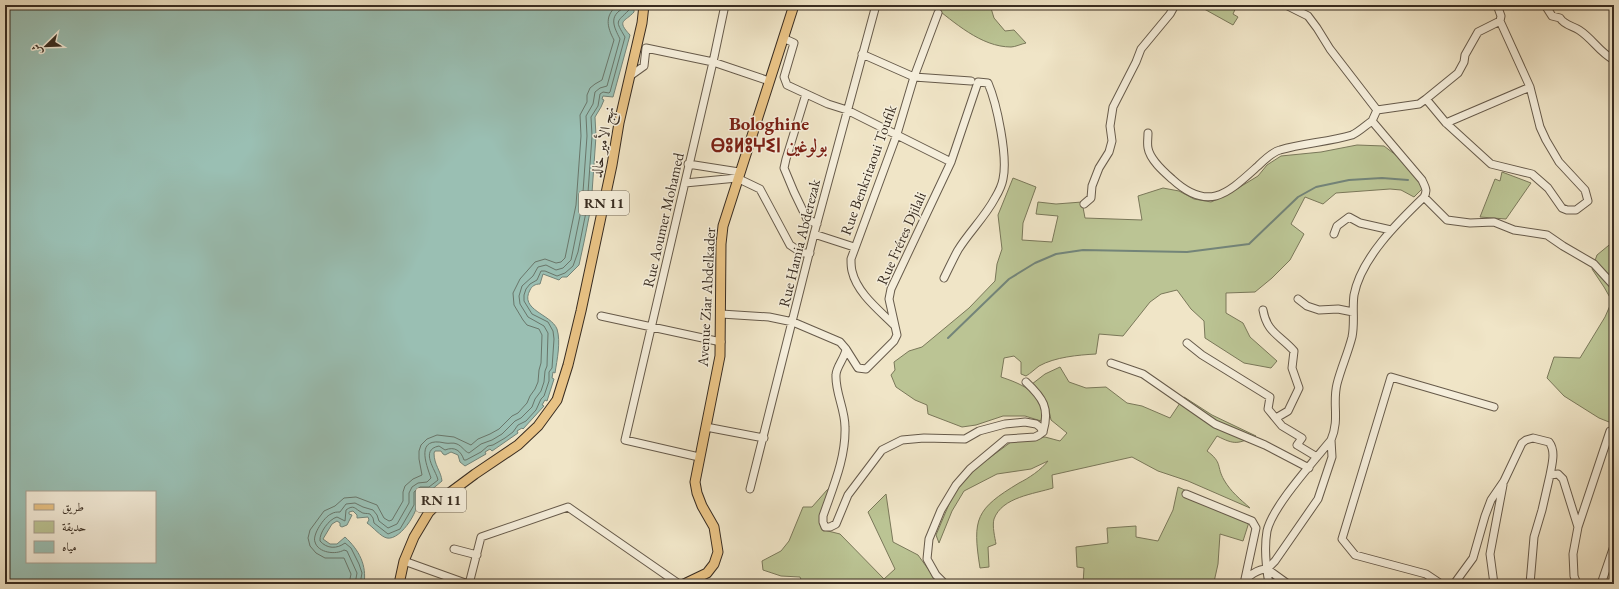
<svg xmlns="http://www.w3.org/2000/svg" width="1619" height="589" font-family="'EB Garamond',Amiri,'Noto Sans Tifinagh',serif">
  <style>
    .green { fill: #bbc494; stroke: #7a785a }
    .water { fill: #9abfb3; stroke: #738479; fill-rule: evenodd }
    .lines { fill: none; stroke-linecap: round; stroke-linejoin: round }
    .shore { stroke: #69766a; stroke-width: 1 }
    .stream { stroke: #738479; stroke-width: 2 }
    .minor-casing { stroke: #665a4a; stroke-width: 9 }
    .major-casing { stroke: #382c21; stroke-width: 11 }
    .minor { stroke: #f5eedb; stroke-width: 7 }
    .major { stroke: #e8c284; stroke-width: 9 }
    .labels { text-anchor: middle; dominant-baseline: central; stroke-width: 3; stroke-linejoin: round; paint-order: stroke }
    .shield { fill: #f5eedb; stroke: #716659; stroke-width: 1 }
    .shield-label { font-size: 14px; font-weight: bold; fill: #382c21 }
    .street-label { font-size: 15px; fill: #382c21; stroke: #f5eedb }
    .district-label { font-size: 19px; font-weight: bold; fill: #7a1f14; stroke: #f5eedb }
  </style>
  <rect width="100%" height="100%" fill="#f0e5c7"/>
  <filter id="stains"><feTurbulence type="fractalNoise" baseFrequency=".005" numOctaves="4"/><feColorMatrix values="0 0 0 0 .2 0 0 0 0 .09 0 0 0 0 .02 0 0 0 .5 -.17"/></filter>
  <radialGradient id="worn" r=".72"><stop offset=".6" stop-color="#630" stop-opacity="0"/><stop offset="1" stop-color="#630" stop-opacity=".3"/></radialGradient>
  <path class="green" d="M932,5H990L994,18L1005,31L1014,30L1026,43C1021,44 1015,47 1011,47C981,47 954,22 932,5Z
    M1197,5H1237L1233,14L1238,17L1233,25Z
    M1357,145L1384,146L1405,162L1421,179L1422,189L1414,197L1401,190L1390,189L1336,193L1323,204L1305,197L1291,224L1304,234L1290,260L1272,278L1255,292L1226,293V313L1243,323L1250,337L1277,361L1271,368L1244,363L1205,338L1204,321L1191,309L1177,290L1161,294L1150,302L1123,336L1099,334L1096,354C1078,355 1055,357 1039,366C1035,369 1031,373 1026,376L1021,374V362L1014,356L1004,358L1001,377C1022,384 1047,394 1041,421L1025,416H1003L976,425L962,427L928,414L927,405L915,400L896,387L891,375L895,370L894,362L909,351L922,347L969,308L995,281L997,264L1002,249L998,215L1013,178L1036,187L1023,223L1022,240L1052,242L1058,216L1036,214L1038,202L1056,204L1082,202L1085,218L1142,220L1138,196L1163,188L1179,191L1194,199L1211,202L1230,193L1258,176L1267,165L1281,156L1321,152Z
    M1502,172L1531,183L1506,219L1480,217L1495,179L1500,181Z
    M1614,241V424L1599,418L1564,396L1547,378L1554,357L1580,358L1605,317L1612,301L1604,287L1592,269L1597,255Z
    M1060,367L1069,382L1086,388L1106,387L1127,403L1142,406L1170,418L1184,397L1212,415L1256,436C1237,444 1235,445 1217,436L1207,451C1223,463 1216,466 1224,480C1231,492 1240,499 1250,508L1188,481L1158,471L1132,457L1052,475L1053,488C1034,494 1002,497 994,519C992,526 995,538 996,544L988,547L989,567L980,568C972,518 976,509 1019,483C1029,478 1041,470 1048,461L1031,469L997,474L964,491L952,511L939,543L936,535L955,490L966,470L984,462L1015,439L1045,437L1060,441L1067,433L1051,420C1048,403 1044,396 1032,384L1045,374Z
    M832,487C823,507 818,509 824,530L840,534L884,579L895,569L868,512L886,494L893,542L918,555L939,584H803L800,577L781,576L763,570L762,561L781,551L789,541L803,507H812L827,490Z
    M1178,487L1250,519L1243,541L1220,534L1218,564L1214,582L1234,584H1083L1084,568L1077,567L1076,547L1108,543L1107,528L1136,526V537L1158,541L1173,510Z"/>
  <path class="water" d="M5,5H634V12C625,22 616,20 630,35L613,97L603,96L602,99L604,100L601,107L595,117L596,136L591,207L584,242L579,265L567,277H562L559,280L543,274L540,284C535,284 532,286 530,290C519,310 551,314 557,329C561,342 557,360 555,373L553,372L552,378L554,379L547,401L545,400L542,405L544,406L523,429L522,428L517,431L518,433L492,451L490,449L485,452L486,454L465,466L460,462L458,455L451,452L445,455L443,454L441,451H435L434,453C434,465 441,471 442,481L430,491H421L417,495C423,506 401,541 387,538C381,537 373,527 367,523L369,520L368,517L357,518V515L353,511L349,512V514L352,515L347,525L342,527L340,526V523L337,521L332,524L323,539L330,544H337L345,537C359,550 367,565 364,584H5ZM27,492H155V562H27Z"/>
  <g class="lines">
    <path class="shore" d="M349,584L351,574L344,558H325L316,553L310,546L308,538L310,530L324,511L335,506L344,498L356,497L377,505L384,518L389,521L392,520L403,501V492L405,486L413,479L422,475L419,459V451L421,445L427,439L437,435L454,437L471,445L478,439L490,434L499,429L512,416L518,413L527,403L530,396L535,389L538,382L539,370L541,363L542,335L539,329L527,325L523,320L514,305L513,293L520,279L535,262L545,259L556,263L561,262L565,258L576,205L581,136L580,115L587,102V95L590,88L595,84L602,80L614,40C607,27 604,15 618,5
      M355,584L357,573L347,551L344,550C336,555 318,553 315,542C312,535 324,517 331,514C334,512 337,512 340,512L346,504L355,503L363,507L373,510L377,515L379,521L388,528L397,524L409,503V493L412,487L418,483L427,482L431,478C426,464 415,436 445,443C449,444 453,442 457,444C462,446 465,452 469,453L481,444L492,440L502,434L515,421L521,418L532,407L535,399L541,391L544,382L545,371L547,366L548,333L544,326L528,317L520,304L519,296L522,286L533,276L538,267L546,265L556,270L563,268L571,260L582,206L587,136L586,116L593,104L595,92L600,88L607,86L620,39C614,27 608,16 624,8L625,5
      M360,584L362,573L359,564L351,548L345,543C337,549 327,549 320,541C319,533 329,519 337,517L345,521L346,510C354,504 355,509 361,512C363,514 367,513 370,514L373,518L374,523L388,534L400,529L414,505V492L420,487H429L438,480C436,470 419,450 439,446L445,450C455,446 461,451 464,460H466L481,452L488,446L493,445L505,438L513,432L518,425L526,421L536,410L541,399L544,396L549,381V372L552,368L554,339L553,331L548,322L532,314L524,301V295L526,289L530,284L537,280L541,271H545L557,276L565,273L573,266L578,252L587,207L592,136L591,117L598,106L600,94L603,92L609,93L610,92L625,37C615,20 616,23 629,10L630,5"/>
    <path class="stream" d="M948,338L1009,279L1035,263L1056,254L1083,250L1187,252L1249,244L1298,197L1316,187L1349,180L1382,178L1408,180"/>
    <defs>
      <path id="minor" d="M1545,5L1552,16L1560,18C1564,25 1573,26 1579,30C1593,39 1599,52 1614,60
        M783,38L794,43L784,77L787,85L828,104L847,110L951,162
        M862,54L914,77L971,81
        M630,76L644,66L646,48L713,62L769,81
        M806,94L786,159L784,168L794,192L807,219L817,224
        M1426,99L1446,123L1491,164L1532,174L1548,188L1562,208L1567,210H1576L1588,201L1585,190L1559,162L1546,140L1540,127L1530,87L1500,21L1501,16L1497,5
        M1377,110L1419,104L1426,99L1458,73L1464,62L1465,55L1478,32L1500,21
        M1446,123L1530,87
        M1148,133C1148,138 1147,144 1148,148C1150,160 1164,172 1172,179C1209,213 1228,193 1258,166C1264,160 1272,152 1280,150C1303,143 1329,142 1352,135C1359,132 1366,125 1372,121
        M688,164L739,172
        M685,183L737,178L760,189L790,245L802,253H810
        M1424,197L1447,220L1470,223L1494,222L1514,230L1547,235L1563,246L1594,264L1614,286
        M1084,204L1091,198L1092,186L1099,168L1109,152L1112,141L1110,126L1113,107L1136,62L1141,49L1170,14L1175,5
        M814,234L854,247
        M1334,234L1337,226L1349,217L1360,223L1391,230
        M1298,299L1307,306L1319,310L1338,309L1353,312
        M1263,310C1267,333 1280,335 1294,351L1292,368L1299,388L1288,411L1276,418
        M721,314L769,317L793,322L840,342L846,349C845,358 836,367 836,375C835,392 845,409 845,427C846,458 833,487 823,516V522L825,527H830L836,524L848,495L882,450L902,440L924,438L965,439L979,431L1005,424L1025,422L1036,424L1040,427L1043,432L1039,435L1035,437L1006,439L970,469L956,485L941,510L929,539L927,559L936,575L945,584
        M601,316L721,342
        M894,325C879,310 857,293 852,271C851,267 851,263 851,259L897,134L914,77L938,13
        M1187,343L1202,355L1270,397L1268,409L1282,426L1302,438L1297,445L1317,457
        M846,349L858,368L866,369L894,341L897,335L889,299L891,289L951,162L978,82L988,83C997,104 1008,157 1003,179C1002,185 998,193 995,198C985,217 969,232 958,250C953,259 949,268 944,278
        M1111,363L1143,374L1215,424L1265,445L1309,468
        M1026,382C1043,398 1050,408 1043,432
        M706,427L764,438
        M699,457L625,440L713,62L725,5
        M750,489L814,234L876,5
        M1186,494L1252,521L1256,528L1245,579
        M1578,527L1610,431
        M454,549L477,555
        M404,561L468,584
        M1267,569L1275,561L1318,499L1332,457L1331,440
        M1267,569L1288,584
        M469,584L481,537L568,507L679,584
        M1243,584C1247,576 1258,569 1267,569
        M1269,584C1266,567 1264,548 1267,531C1272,507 1314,461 1331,440C1340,419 1332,404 1337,384C1341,368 1348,353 1352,337C1355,323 1352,309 1354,295C1361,258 1398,222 1424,197C1428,190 1425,187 1422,180L1372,121L1377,110L1330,49L1317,28L1308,16L1286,5
        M1441,584L1426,574L1355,555L1342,539L1391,377L1494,407
        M1454,584L1473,558L1485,516L1491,500L1504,481L1522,443L1526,440L1533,438L1549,442C1556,451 1552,464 1550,475
        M1494,584L1490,554L1503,485
        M1530,584L1534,537L1542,510L1550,475L1558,474L1563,479L1578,527L1573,554L1574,576L1577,584
        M1601,584L1614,546"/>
      <path id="major" d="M399,584L404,561L414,537L429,512L444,497L475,474L518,445L538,426L557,400L568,365L581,311L612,165L619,123L642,23L644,5
        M684,584L707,573L714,564L718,552L714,527L702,506L697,493L695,482L720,356L721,244L723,226L794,5"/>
    </defs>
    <use href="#minor" class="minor-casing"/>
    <use href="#major" class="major-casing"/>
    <use href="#minor" class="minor"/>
    <use href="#major" class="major"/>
  </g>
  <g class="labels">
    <g class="shield">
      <rect x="579" y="191" width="50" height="24" rx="3"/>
      <rect x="416" y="488" width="50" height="24" rx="3"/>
    </g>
    <g class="shield-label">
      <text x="604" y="203">RN 11</text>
      <text x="441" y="500">RN 11</text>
    </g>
    <g class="street-label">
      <text transform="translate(602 142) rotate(-79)">نهج الأمير خالد</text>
      <text transform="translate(868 170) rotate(-70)">Rue Benkritaoui Toufik</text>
      <text transform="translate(663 220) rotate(-77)">Rue Aoumer Mohamed</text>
      <text transform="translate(901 238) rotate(-66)">Rue Fréres Djilali</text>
      <text transform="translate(799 243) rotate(-76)">Rue Hamia Abderezak</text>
      <text transform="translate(706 297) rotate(-87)">Avenue Ziar Abdelkader</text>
    </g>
    <g class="district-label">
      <text x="769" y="123">Bologhine<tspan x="769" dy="22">ⴱⵓⵍⵓⵖⵉⵏ بولوغين</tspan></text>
    </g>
  </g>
  <rect width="1619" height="589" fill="none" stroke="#f0e5c7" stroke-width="20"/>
  <rect x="6" y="6" width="1607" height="577" fill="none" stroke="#382c21" stroke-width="2"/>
  <rect x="10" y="10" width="1599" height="569" fill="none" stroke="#382c21"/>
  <rect x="26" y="491" width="130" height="72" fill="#f5eedb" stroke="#a9a091"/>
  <rect x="34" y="504" width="20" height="6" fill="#e8c284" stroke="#a9a091"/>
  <text x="62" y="511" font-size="12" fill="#382c21">طريق</text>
  <rect x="34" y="521" width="20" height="12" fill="#bbc494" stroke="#a9a091"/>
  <text x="62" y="531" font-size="12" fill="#382c21">حديقة</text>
  <rect x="34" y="541" width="20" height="12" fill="#9abfb3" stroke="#a9a091"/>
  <text x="62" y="551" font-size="12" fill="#382c21">مياه</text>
  <g transform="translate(46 46) rotate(247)" stroke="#f5eedb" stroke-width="3" paint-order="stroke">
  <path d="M0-3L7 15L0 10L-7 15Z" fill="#382c21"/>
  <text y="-6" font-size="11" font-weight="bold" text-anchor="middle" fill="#382c21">ش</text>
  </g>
  <rect width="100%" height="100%" filter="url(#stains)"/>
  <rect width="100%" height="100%" fill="url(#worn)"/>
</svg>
